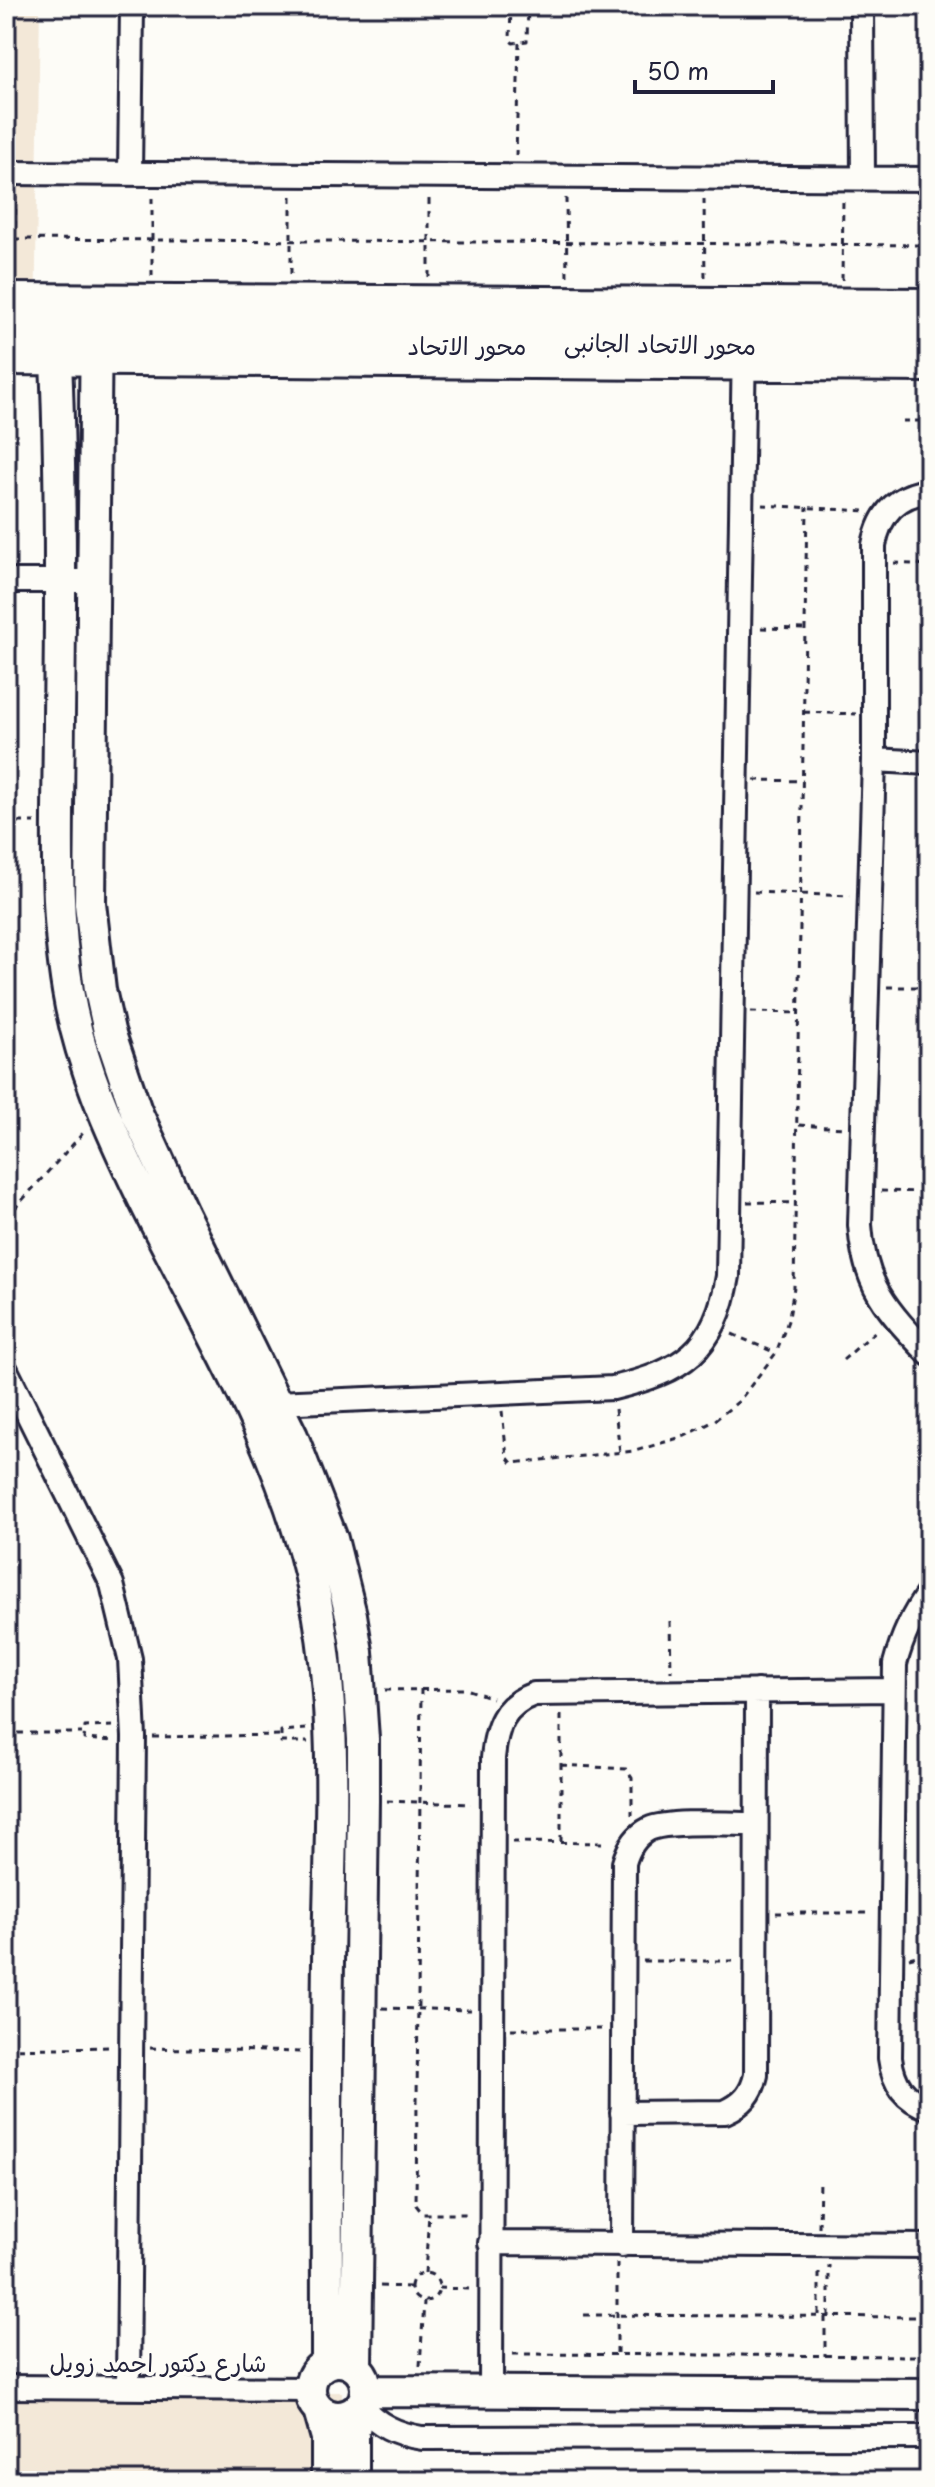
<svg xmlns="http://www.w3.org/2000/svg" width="935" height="2487" font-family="'Playpen Sans','Playpen Sans Arabic',sans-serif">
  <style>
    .built { fill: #f3e8d8 }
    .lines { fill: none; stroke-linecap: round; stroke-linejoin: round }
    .street-casing { stroke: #22223b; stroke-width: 28 }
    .secondary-casing { stroke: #22223b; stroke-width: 36 }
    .path { stroke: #22223b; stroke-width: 3; stroke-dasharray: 6 6; stroke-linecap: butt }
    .street { stroke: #fdfcf7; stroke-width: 22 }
    .secondary { stroke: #fdfcf7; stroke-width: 30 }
    .labels { text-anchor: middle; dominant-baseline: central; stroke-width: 8; stroke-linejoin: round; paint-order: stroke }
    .street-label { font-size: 24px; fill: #22223b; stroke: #fdfcf7 }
  </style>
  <rect width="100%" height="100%" fill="#fdfcf7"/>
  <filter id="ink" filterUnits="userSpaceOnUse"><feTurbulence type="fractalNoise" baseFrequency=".0125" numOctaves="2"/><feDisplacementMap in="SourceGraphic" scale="16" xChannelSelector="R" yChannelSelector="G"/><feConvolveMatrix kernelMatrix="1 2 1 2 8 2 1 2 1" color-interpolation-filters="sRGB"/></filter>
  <g filter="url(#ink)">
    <path class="built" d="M6,6H40L35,328L6,327Z
      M342,2392L341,2481H6V2393Z"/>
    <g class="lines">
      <defs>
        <path id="street" d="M862,6L863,178
          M6,173L929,179
          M130,174L132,6
          M6,295L929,300
          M6,363L929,370
          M929,491C897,495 880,513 874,545V760L860,1225C864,1287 888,1311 929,1354
          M6,581H92
          M874,760L929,763
          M6,1370L112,1584L130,1659L134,1737L128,2388
          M276,1403L613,1388C682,1372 716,1350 728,1276L744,344
          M929,1592C912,1615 902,1637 895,1664L890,2058C893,2083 904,2100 929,2108
          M622,2113L725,2112C743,2104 752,2094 756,2075L757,1691
          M490,2243L929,2246
          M622,2245L624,1863C628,1849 635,1836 649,1829C669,1820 731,1824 756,1824
          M6,2387L310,2389
          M491,2392L493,1758C496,1727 503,1705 534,1694L894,1690
          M361,2406C378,2425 396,2434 422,2438L929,2437"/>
        <path id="secondary" d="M6,316L929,321
          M54,316C61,449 61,583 59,717C59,808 53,901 68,991C80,1064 111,1132 143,1198C197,1308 263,1415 299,1533C343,1673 330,1818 328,1962C326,2096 327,2229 327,2363
          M96,316L90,903L100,990L109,1031L136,1111L182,1212L292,1436L332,1539L351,1615L357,1652L363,1739V1800L356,2367
          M6,343L929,347
          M310 2389a28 28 0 1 1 56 0a28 28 0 1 1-56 0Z
          M366,2391L929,2394
          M319,2410L327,2438V2481
          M353,2481V2434L359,2408"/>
      </defs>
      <use href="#street" class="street-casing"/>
      <use href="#secondary" class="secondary-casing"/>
      <path class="path" d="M511,6L510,40L513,43L527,41L528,6
        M516,156L519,43
        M291,196V277
        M566,198L567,278
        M704,199L705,279
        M14,239L929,245
        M13,275L16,195
        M152,276V195
        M429,277V197
        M842,280L843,199
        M903,421H929
        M762,505L866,511
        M894,563L929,565
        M761,628L805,629
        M804,712L856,714
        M754,780L803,781
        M6,822H35
        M754,892L850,896
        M887,987H929
        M751,1012L799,1013
        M799,1125L843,1128
        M881,1191L929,1192
        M747,1202L796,1203
        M6,1218L84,1132
        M732,1334L776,1353
        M843,1360L877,1330
        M615,1409L620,1453
        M502,1411L507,1457L512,1463L635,1451L685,1436L714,1421L739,1401L776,1353L789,1318L794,1287L807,507
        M670,1621L671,1672
        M421,1689L416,2205L423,2214H471
        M385,1690L466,1689L492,1698
        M113,1726L85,1727L84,1739L114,1741
        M306,1729L281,1731V1742H308
        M6,1733H82
        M153,1737L281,1735
        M561,1765L626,1769L632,1778V1815
        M387,1801L471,1804
        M561,1841V1712
        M512,1842L608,1843
        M776,1913H872
        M909,1958L929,1953
        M643,1961H736
        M382,2008L471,2010
        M511,2029H604
        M150,2048L302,2052
        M6,2049L110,2047
        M819,2227L820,2179
        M617,2263V2355
        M425,2273L429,2214
        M411 2287a14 14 0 1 1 28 0a14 14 0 1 1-28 0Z
        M380,2286L411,2287
        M439,2288L470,2289
        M584,2315L929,2317
        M819,2315V2267
        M825,2317V2356
        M829,2317V2265
        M513,2354L929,2356
        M420,2366L424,2302"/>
      <use href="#street" class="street"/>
      <use href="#secondary" class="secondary"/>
    </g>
  </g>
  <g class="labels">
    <g class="street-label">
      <text transform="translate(660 343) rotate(1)">محور الاتحاد الجانبى</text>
      <text x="467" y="345">محور الاتحاد</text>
      <text x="158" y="2362">شارع دكتور احمد زويل</text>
    </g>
  </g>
  <rect width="935" height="2487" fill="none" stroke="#fdfcf7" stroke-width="32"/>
  <rect x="16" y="16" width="903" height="2455" fill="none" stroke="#22223b" stroke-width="3" filter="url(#ink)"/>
  <path d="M635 80v12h138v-12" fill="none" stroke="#22223b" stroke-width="4"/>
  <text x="647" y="80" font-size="24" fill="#22223b" stroke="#fdfcf7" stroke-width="6" paint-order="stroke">50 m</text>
</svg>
